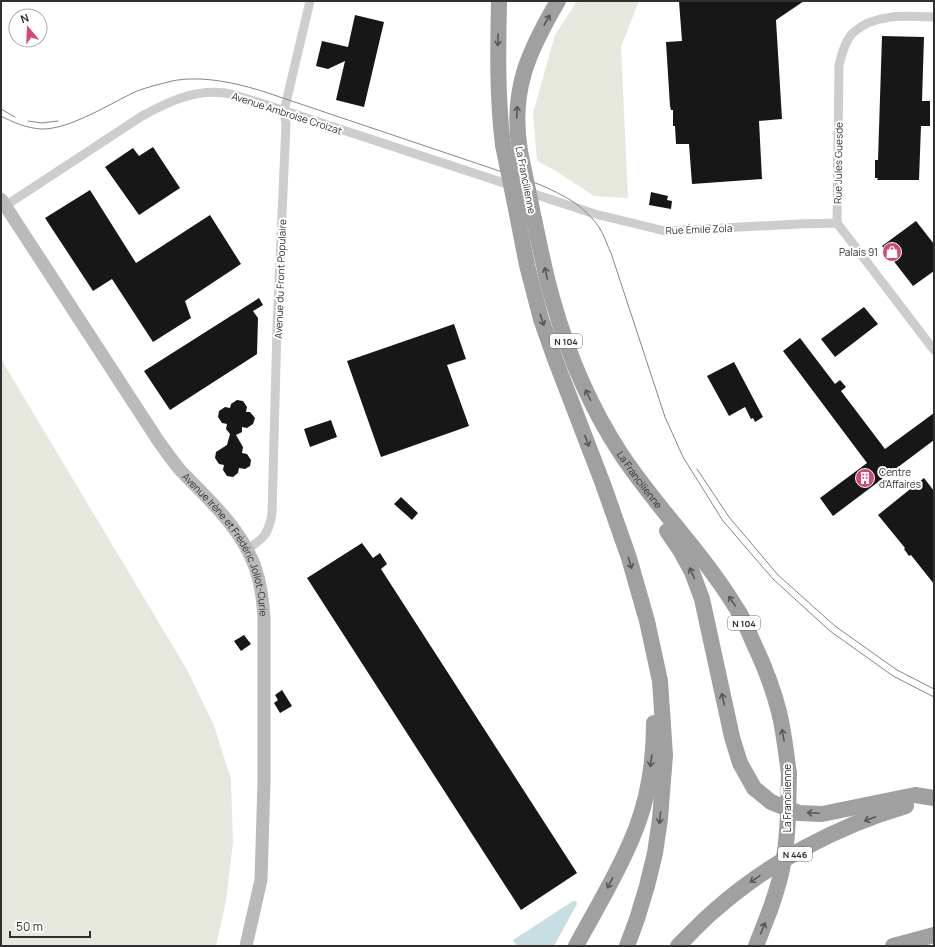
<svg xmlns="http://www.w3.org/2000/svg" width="935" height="947" font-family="Manrope,sans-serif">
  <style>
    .green { fill: #e6e8dd }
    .water { fill: #c7dfe2 }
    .building { fill: #171717 }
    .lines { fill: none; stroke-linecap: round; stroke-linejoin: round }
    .minor { stroke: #cdcdcd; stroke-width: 9 }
    .secondary { stroke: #bababa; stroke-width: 13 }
    .trunk { stroke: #a0a0a0; stroke-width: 16 }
    .tram { stroke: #858585; stroke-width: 1 }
    .trunk-bridge { stroke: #a0a0a0; stroke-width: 16 }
    .oneway { stroke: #575757 }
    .labels { text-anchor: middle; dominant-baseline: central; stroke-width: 4; stroke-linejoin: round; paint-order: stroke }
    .shield { fill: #fff; stroke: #6e6e6e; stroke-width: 1 }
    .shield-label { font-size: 9px; font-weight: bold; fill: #303030 }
    .street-label { font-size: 10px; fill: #303030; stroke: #fff }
    .poi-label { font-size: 10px; fill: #303030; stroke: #fff; text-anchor: end }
  </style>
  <rect width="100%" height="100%" fill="#fff"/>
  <path class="green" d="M577,1H639L621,47L628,198L594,196L556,171L537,161L533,113L555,35Z
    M1,359L186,668L213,723L231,779L233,842L226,901L216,946H1Z"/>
  <path class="water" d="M573,901H576L577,904L554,946H517L513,940Z"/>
  <path class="building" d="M679,1H804L776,20L782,119L759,121L762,179L692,184L689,144H676L675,126H673V110H671L670,106L666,42L682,41Z
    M355,15L384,22L364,107L336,100L345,61L328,69L316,66L322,41L348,47Z
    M882,36L924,37L922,101H930V126H921L919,180H877L878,178H875V160H878Z
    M153,147L180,188L139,215L105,167L133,148L139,156Z
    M90,190L136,263L210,215L241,264L185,301L191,318L153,342L112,279L93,291L45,218Z
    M651,192L668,196L667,200L672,201L671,209L649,205Z
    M916,221L934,244V271L913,286L882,246Z
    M259,298L263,305L253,311L258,318L257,354L170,410L144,371Z
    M864,307L878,324L835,357L821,339Z
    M454,324L466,359L447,365L469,426L381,457L347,361Z
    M800,338L835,384L840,380L846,387L841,391L885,449L934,413V440L833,516L820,498L867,463L783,351Z
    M734,362L763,417L755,422L753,418L751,419L745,407L729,416L707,376Z
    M237,400L243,401L247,407L246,412H250L255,418L253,424L247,428L242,427V432L236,435L243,447L242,453L247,454L251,460L250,466L245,469L239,468L238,473L233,477L227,476L223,470L224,465L219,464L215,458L216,452L227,445L230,434L226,429L227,424L222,423L218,417L219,411L225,407L230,408L231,404Z
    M331,420L337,437L310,447L304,429Z
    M924,478L934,491V584L911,555L909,556L904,549L905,548L878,515Z
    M401,497L418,513L412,520L394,504Z
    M362,543L373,558L380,553L387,564L381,569L577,873L521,910L307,578Z
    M244,635L251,644L241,651L234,641Z
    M282,690L292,706L280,713L274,703L278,700L275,695Z"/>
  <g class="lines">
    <path class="minor" d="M934,17C908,16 875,13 854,32C845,40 842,54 839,65L837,223L934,350
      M525,191L595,214L665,231L799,224L837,223
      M5,206L142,116C168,102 194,89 225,93C237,95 249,100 261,103L513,186
      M247,549C264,539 269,533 272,513L277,328L286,124L284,111L310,1"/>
    <path class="secondary" id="s1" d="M1,199L159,442C166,451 173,462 181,471C209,500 241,528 255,567C261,584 263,600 264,618V782L261,880L246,946"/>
    <g class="trunk">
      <path d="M499,1C498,49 497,97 503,145"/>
      <path d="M520,151C510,91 528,52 558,1"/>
      <path d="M517,214L527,265L541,319L555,359L603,484L629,558L647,621L660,681L665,755L660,819L655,853L647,886L637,919L627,946"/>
      <path id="s2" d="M534,219C540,247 545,274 553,301C568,355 591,408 621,454C656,507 702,552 735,606C743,617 748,630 753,642C764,665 773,688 779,712C784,732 786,753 789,774"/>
      <path d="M667,531L680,550L692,572L702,599L732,737L740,763L754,788L771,802L799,813L822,814L915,795L934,798"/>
      <path d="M576,946C597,907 621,868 637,826C649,794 654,757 654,723"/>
      <path d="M678,946C690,934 702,921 715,910C768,863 837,826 906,806"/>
      <path d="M756,946L770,910"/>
      <path d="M893,946L934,935"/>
    </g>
    <path class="tram" d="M1,109L15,117
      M1,116C14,123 27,128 41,129C69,130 111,103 137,91C147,87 161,84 172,81C201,75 237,83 265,92L538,184C564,195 582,204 599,227C604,235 607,245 611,253L665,417L683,457L723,521L773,579L830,631L893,676L934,697
      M28,121L42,123L58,121
      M697,469L729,517L778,575L835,626L897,670L934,689"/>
    <path class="trunk-bridge" d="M503,145L517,214
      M520,151L534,219
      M770,910C775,895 781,879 783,863C789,834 788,803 789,774"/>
  </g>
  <defs><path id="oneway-shaft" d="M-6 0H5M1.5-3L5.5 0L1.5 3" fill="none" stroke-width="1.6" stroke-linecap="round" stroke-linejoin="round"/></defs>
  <g class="oneway">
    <use href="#oneway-shaft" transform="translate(547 20) rotate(-61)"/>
    <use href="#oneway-shaft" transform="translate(498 40) rotate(91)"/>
    <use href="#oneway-shaft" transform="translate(517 112) rotate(-88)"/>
    <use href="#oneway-shaft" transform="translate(546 273) rotate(-103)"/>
    <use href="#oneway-shaft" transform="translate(542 320) rotate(72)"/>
    <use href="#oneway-shaft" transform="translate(588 395) rotate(-116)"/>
    <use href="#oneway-shaft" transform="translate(587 441) rotate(69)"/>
    <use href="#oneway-shaft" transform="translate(630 563) rotate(72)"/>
    <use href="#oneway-shaft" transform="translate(692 573) rotate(-114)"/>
    <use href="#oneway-shaft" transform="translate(732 601) rotate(-124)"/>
    <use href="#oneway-shaft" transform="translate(723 699) rotate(-103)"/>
    <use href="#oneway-shaft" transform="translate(783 735) rotate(-100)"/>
    <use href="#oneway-shaft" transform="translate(651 761) rotate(98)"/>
    <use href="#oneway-shaft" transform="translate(813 813) rotate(-177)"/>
    <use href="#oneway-shaft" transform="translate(660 818) rotate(96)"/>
    <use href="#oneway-shaft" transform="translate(870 819) rotate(159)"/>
    <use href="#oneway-shaft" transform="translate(755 879) rotate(146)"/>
    <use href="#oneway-shaft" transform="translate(610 883) rotate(118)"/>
    <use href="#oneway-shaft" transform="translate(763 928) rotate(-68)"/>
  </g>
  <defs>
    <symbol id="shop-disc" viewBox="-11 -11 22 22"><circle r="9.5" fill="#d04977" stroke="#fff"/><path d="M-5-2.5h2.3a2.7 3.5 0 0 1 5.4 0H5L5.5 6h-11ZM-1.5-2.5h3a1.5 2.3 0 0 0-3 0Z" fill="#fff"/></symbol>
    <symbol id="building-disc" viewBox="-11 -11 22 22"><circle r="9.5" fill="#d04977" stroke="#fff"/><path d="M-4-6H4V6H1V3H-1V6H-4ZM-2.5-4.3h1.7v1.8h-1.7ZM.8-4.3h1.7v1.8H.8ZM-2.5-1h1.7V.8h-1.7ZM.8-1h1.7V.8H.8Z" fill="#fff"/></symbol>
  </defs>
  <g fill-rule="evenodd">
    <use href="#shop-disc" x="881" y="241" width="22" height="22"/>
    <use href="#building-disc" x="854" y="467" width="22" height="22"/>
  </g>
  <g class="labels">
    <g class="shield">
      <rect x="550" y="334" width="32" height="14" rx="3"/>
      <rect x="728" y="616" width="32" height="14" rx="3"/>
      <rect x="778" y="847" width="34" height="14" rx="3"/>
    </g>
    <g class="shield-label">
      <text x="566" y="341">N 104</text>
      <text x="744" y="623">N 104</text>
      <text x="795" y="854">N 446</text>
    </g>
    <g class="street-label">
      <text transform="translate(287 113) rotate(18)">Avenue Ambroise Croizat</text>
      <text transform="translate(838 163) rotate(-89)">Rue Jules Guesde</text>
      <text transform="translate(526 180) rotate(79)">La Francilienne</text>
      <text transform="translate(699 229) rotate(-2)">Rue Émile Zola</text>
      <text transform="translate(280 279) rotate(-88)">Avenue du Front Populaire</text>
      <text stroke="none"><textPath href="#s2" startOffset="284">La Francilienne</textPath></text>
      <text stroke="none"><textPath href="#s1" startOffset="415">Avenue Irène et Frédéric Joliot-Curie</textPath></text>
      <text transform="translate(787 798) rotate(-90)">La Francilienne</text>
    </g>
    <g class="poi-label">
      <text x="878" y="252">Palais 91</text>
      <text x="879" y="472" text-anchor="start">Centre<tspan x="879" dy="12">d'Affaires</tspan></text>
    </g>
  </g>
  <rect width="935" height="947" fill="none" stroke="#303030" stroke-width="4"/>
  <g transform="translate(28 28) rotate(341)"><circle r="19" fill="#ffffff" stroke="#acacac"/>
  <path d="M0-3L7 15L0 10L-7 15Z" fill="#d04977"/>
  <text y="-6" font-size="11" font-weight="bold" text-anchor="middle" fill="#303030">N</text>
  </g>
  <path d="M10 931v6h80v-6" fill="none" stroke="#303030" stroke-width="2"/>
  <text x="16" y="931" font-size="12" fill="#303030" stroke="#ffffff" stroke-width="3" paint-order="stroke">50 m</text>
</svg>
